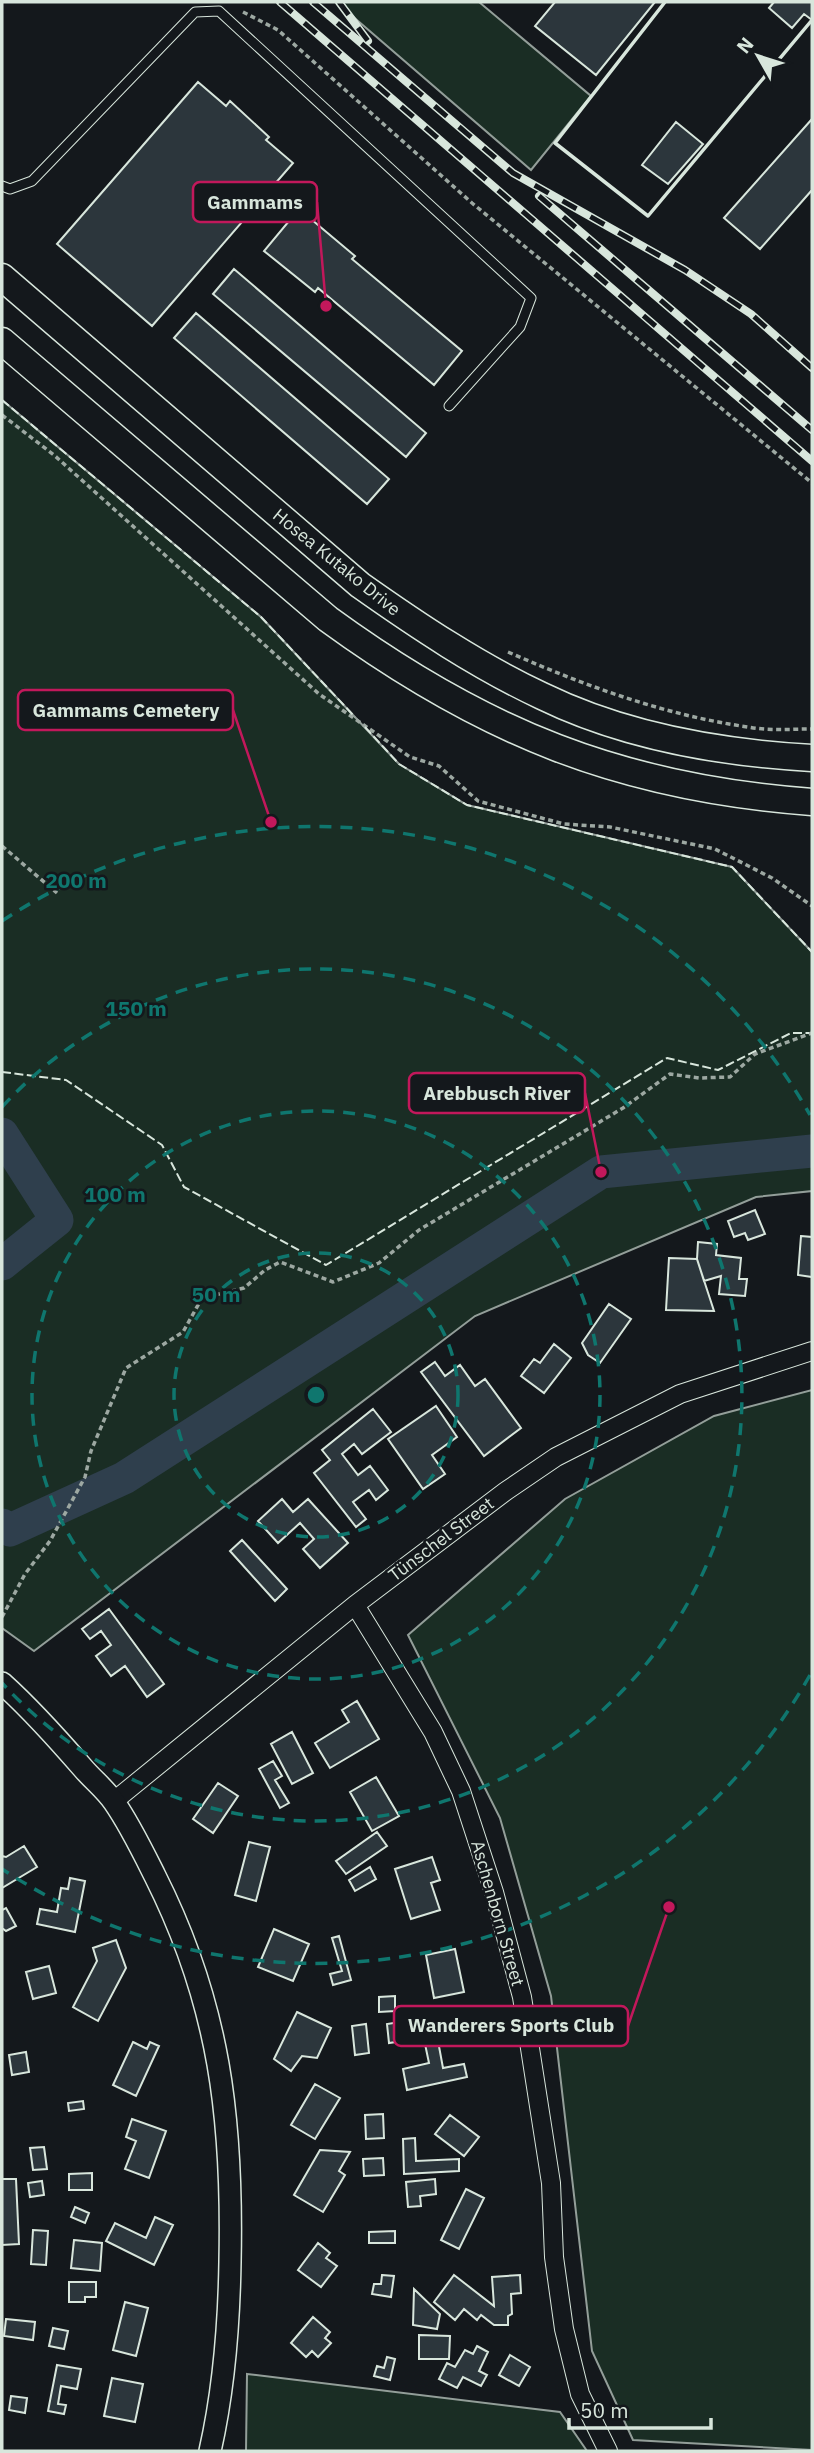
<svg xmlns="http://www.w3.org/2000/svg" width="814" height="2453" font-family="'IBM Plex Sans',sans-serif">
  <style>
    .green { fill: #1a2d24; stroke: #939e99; stroke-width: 2 }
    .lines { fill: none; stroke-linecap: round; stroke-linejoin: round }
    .river { stroke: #2f3f4d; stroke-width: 33 }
    .building { fill: #2c363c; stroke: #d8e6dc; stroke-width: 2 }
    .service-casing { stroke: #d8e6dc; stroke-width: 11 }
    .minor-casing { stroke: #d8e6dc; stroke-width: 20 }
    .tertiary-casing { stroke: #d8e6dc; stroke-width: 24 }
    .primary-casing { stroke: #d8e6dc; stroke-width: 29 }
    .path { stroke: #9da8a2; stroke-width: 3.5; stroke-dasharray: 5 3.5; stroke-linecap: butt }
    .service { stroke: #14181c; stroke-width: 9 }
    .minor { stroke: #14181c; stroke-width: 18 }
    .tertiary { stroke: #14181c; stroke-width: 21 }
    .primary { stroke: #14181c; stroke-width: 26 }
    .rail-casing { stroke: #d8e6dc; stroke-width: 8 }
    .rail { stroke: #14181c; stroke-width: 5; stroke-dasharray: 16; stroke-linecap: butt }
    .fence { stroke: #d8e6dc; stroke-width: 2; stroke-dasharray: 9 3.5; stroke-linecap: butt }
    .wall { stroke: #d8e6dc; stroke-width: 3.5 }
    .ring { fill: none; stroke: #0f766e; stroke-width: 3.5; stroke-dasharray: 12 9 }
    .labels { text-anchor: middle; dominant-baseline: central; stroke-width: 5; stroke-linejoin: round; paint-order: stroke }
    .street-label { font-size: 18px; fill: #d8e6dc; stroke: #14181c }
    .centre { fill: #0f766e; stroke: #14181c; stroke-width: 3.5 }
    .ring-label { font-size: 21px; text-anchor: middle; font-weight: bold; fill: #0f766e; stroke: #14181c; stroke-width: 5; stroke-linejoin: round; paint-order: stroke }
    .leader { fill: none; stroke: #c2185b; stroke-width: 2.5 }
    .callout-dot { fill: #c2185b; stroke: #14181c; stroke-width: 2.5 }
    .callout { fill: #14181c; stroke: #c2185b; stroke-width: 2.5 }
    .callout-label { font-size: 19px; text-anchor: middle; font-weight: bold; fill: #d8e6dc }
  </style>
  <rect width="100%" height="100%" fill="#14181c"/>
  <path class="green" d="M336,2H479L591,96L531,170Z
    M2,400L261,617L399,764L467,805L732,867L812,952V1191L756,1197L475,1316L34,1651L2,1628Z
    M812,1390V2450L633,2440L592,2351L551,1996L500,1818L408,1635L565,1499L714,1416Z
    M247,2374L560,2412L587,2451H246Z"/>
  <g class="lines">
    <path class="river" d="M2,1134L57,1220L2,1264
      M2,1525L10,1530L124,1478L601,1172L812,1151"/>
  </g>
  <path class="building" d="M555,2H655L596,75L535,26Z
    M774,2H812V20L804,14L792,28L769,8Z
    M198,82L226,106L230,101L269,137L266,140L293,163L152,326L57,244Z
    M812,119V190L760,249L724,218Z
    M676,122L703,144L668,184L642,165Z
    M299,209L355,256L352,259L462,351L434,385L318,288L315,292L264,251Z
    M234,269L426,433L406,457L213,294Z
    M196,313L389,479L367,504L174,338Z
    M755,1210L765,1234L748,1240L745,1233L734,1237L728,1221Z
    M801,1236L812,1237V1277L798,1275Z
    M698,1242L717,1244L716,1255L741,1258L739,1279H747L745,1296L719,1294L721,1276L704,1281L697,1259Z
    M669,1258L697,1259L714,1311L666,1310Z
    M609,1304L631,1319L600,1363L588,1355L582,1343Z
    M554,1344L571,1358L544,1393L521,1376L534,1359L540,1363Z
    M435,1362L445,1376L460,1365L475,1386L485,1379L521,1428L484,1456L421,1372Z
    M436,1406L457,1437L432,1455L445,1474L423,1489L388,1439Z
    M373,1409L391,1432L362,1454L354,1444L342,1454L358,1475L370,1466L388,1490L376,1500L369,1490L353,1502L366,1519L356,1527L314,1473L330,1460L322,1450Z
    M282,1499L293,1512L308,1499L348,1543L320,1568L303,1549L314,1539L300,1523L278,1543L258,1521Z
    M242,1540L287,1589L275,1601L230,1551Z
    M109,1609L164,1684L147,1697L125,1666L111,1676L96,1656L111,1645L101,1631L90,1639L82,1629Z
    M357,1701L379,1739L330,1768L315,1743L349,1722L342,1710Z
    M292,1732L313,1773L292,1784L271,1744Z
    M273,1761L282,1776L275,1780L289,1803L280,1808L259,1769Z
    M376,1777L399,1816L372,1831L350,1792Z
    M218,1783L238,1796L213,1833L193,1819Z
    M377,1832L387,1846L346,1874L336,1861Z
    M249,1842L270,1847L256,1901L235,1895Z
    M24,1846L37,1867L2,1888V1856L6,1857Z
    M432,1857L440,1880L431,1883L440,1910L411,1919L395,1869Z
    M370,1867L376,1879L355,1891L349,1880Z
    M70,1878L85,1881L75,1932L37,1924L40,1909L57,1912L61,1888L68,1889Z
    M6,1908L16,1926L6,1931L2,1928V1910Z
    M274,1929L309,1944L293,1981L258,1967Z
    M339,1936L351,1980L333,1985L330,1974L342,1971L332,1938Z
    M116,1940L126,1968L98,2021L73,2007L97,1961L93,1948Z
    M455,1949L464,1992L434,1998L426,1955Z
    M49,1966L56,1993L33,1999L26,1972Z
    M395,1996V2011L379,2012V1997Z
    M297,2012L331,2028L317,2058L302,2056L291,2071L274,2059Z
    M413,2020L416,2039L389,2043L387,2024Z
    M366,2024L369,2053L355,2055L352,2026Z
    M438,2041L443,2068L464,2064L467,2077L407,2090L403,2069L429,2063L425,2044Z
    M133,2042L147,2049L150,2042L159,2046L136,2096L113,2085Z
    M26,2052L29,2072L12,2075L9,2055Z
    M315,2084L340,2098L315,2139L291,2125Z
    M83,2101L84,2109L69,2111L68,2103Z
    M383,2114L384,2138L366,2139L365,2115Z
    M450,2115L479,2137L464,2156L435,2134Z
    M132,2119L166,2131L149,2178L125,2169L136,2141L126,2137Z
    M415,2138L416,2161L459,2159V2171L404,2174L403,2139Z
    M44,2147L47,2169L33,2170L30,2148Z
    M320,2150L350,2152L339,2171L345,2175L323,2212L294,2195Z
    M383,2158L384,2175L364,2176L363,2159Z
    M92,2173V2190H69V2174Z
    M2,2179H16L19,2244L2,2245Z
    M435,2179L436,2194L420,2196L421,2206L408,2207L406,2182Z
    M42,2181L44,2195L30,2197L28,2183Z
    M466,2189L484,2198L459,2249L441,2240Z
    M75,2207L89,2213L85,2223L71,2217Z
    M155,2217L173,2225L154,2265L106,2241L115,2223L146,2238Z
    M33,2230L48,2231L46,2265L31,2264Z
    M395,2231V2243H369V2232Z
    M74,2240L102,2243L100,2271L71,2268Z
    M318,2243L330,2253L326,2258L337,2266L321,2287L298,2270Z
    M382,2275L394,2276L391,2297L372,2294L374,2284H381Z
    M454,2275L494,2306L492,2277L520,2275L521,2293L511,2294L512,2314L508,2316V2325H494L481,2315L477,2320L464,2309L455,2320L434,2302Z
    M69,2282H96V2297H85V2302H69Z
    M414,2289L440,2314L437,2329L413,2325Z
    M125,2302L148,2308L136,2356L113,2350Z
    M313,2317L330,2332L325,2338L331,2343L318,2357L312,2351L306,2357L291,2343Z
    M6,2319L35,2322L33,2340L4,2336Z
    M53,2328L68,2331L64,2349L49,2346Z
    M419,2335L450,2336L449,2359H419Z
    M477,2346L488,2352L479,2371L487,2375L481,2386L463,2377L457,2388L439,2379L447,2363L455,2367L465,2350L473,2354Z
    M510,2355L530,2367L519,2386L499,2375Z
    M387,2357L395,2359L390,2380L374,2376L377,2366L384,2368Z
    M57,2365L81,2369L77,2389L61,2386L58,2404L66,2405L64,2414L48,2411Z
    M112,2378L143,2384L135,2422L104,2416Z
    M11,2396L27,2398L25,2413L9,2410Z"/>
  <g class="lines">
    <defs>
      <path id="service" d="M2,186L10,189L32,181L195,12L219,11L531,298L520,327L449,406"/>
      <path id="minor" d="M355,1605L433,1732L461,1791L494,1892L522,1997L551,2183L554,2257L564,2329L580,2394L608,2451
        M114,1801L355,1605L506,1491L556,1457L680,1394L812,1351"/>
      <path id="tertiary" d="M2,1683C31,1709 56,1737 82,1767C92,1779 105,1789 114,1802C130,1825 143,1852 155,1876C220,2005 233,2120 230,2262C229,2325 224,2389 210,2451"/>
      <path id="primary" d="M2,277L360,585C418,626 478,666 542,696C624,736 722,753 812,758
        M2,341L328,619C483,732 621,788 812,802"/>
    </defs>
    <use href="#service" class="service-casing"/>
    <use href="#minor" class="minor-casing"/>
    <use href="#tertiary" class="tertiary-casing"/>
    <use href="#primary" class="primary-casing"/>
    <path class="path" d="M243,12L278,30L472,203L812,483
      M2,415L54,455L319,694L410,757L439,766L478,801L564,824L610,827L715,849L772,878L812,906
      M508,652C586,686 664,715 748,727C769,731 791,729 812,729
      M2,846L57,893
      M2,1617L25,1574L50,1541L85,1477L91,1451L126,1368L183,1332L202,1298L244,1288L265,1270L280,1262L333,1282L379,1263L419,1230L623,1108L670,1074L699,1078L730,1077L755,1054L812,1033"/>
    <use href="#service" class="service"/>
    <use href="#minor" class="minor"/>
    <use href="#tertiary" class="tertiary"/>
    <use href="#primary" class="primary"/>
    <defs>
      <path id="rail" d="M280,2L812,461
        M313,2L513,173L685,270L751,314L812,368
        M339,2L368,41
        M539,196L812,430"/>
    </defs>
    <use href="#rail" class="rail-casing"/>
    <use href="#rail" class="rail"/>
    <path class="fence" d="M2,400L261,617L355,717
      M365,727L399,764L467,805L732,867L812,952
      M2,1072L66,1080L162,1145L184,1187L326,1265L667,1058L718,1070L791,1033H809"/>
    <path class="wall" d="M665,2L555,143L648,216L812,20"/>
  </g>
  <g class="ring">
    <circle cx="316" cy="1395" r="142"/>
    <circle cx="316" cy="1395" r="284"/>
    <path d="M2 1107A426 426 0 1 1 2 1683"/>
    <path d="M810 1675A568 568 0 0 1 2 1869M2 921A568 568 0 0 1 810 1115"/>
  </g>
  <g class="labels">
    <g class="street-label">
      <text transform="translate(337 562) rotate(39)">Hosea Kutako Drive</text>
      <text transform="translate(441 1539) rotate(-37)">Tünschel Street</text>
      <text transform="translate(498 1913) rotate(74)">Aschenborn Street</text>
    </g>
  </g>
  <circle cx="316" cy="1395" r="10" class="centre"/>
  <g class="ring-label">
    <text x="76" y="888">200 m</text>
    <text x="136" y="1016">150 m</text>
    <text x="115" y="1202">100 m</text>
    <text x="216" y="1302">50 m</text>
  </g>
  <path class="leader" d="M326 306L317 202M271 822L233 710M601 1172L585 1093M669 1907L628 2026"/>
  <g class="callout-dot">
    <circle cx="326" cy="306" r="7"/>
    <circle cx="271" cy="822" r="7"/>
    <circle cx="601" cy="1172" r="7"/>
    <circle cx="669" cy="1907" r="7"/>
  </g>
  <g class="callout">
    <rect x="193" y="182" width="124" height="40" rx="7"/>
    <rect x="18" y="690" width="215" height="40" rx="7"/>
    <rect x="409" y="1073" width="176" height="40" rx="7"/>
    <rect x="394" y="2006" width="234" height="40" rx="7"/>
  </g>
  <g class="callout-label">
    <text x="255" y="209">Gammams</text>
    <text x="126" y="717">Gammams Cemetery</text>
    <text x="497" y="1100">Arebbusch River</text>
    <text x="511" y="2032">Wanderers Sports Club</text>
  </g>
  <rect width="814" height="2453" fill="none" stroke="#d8e6dc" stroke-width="7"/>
  <g transform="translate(758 56) rotate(309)" stroke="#14181c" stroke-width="5" paint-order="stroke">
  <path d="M0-5L12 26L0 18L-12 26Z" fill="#d8e6dc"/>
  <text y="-10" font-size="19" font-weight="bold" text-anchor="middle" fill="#d8e6dc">N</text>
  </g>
  <path d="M569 2418v10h142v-10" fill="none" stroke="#d8e6dc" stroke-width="3.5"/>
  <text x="580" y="2418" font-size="21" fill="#d8e6dc" stroke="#14181c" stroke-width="5" paint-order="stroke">50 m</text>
</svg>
